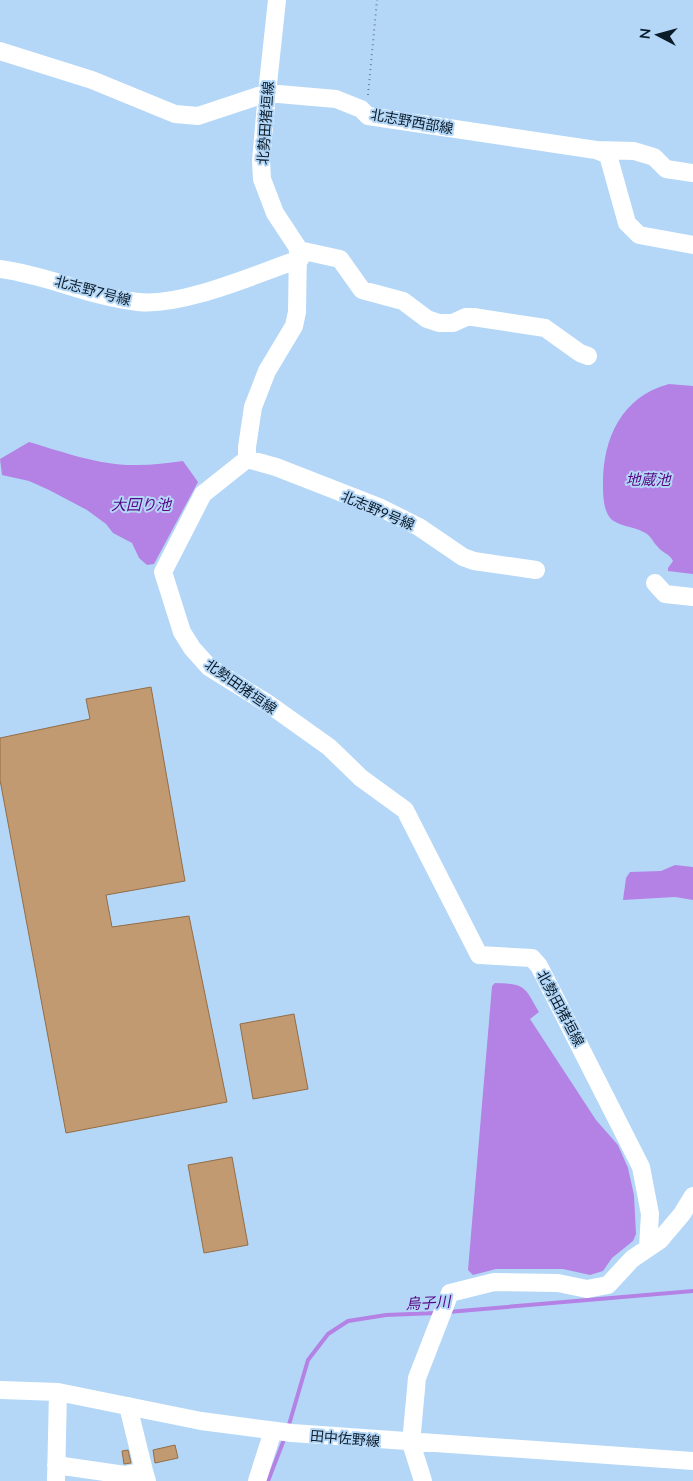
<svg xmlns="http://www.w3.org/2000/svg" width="693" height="1481" font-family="Lato,'Noto Sans JP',sans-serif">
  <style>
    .water { fill: #b482e5 }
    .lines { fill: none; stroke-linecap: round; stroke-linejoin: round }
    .stream { stroke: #b482e5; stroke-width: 4 }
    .building { fill: #c29a71; stroke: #946d46 }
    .path { stroke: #67829b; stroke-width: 2; stroke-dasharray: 1 4; stroke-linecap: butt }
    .minor { stroke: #fff; stroke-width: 18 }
    .labels { text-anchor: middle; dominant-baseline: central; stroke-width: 4; stroke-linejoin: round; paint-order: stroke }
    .street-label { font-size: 14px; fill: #0a1b29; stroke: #b4d7f8 }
    .water-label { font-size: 15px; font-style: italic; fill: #550584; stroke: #b4d7f8 }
  </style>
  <rect width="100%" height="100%" fill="#b4d7f8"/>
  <path class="water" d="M669,384L693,386V574L668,571V568L673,561C669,553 662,553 657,546C653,542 652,538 647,534C637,527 622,527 612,520C604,513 603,497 603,487C602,441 620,397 669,384Z
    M29,442C63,452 101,466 137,465C153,465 168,463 183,461L198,482L154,564L147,565L139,558L132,543L113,533L106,524L87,510L49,490L29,481L2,475L0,459Z
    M675,865L693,867V900L675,897L623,900L626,878L630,872L661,871Z
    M495,983C526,984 524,986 539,1012L530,1019L596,1120L618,1145L628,1168L634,1195L636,1234L633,1241L612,1258L603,1271L590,1275L563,1269H496L473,1275L468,1270L492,986Z"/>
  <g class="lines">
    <path class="stream" d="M448,1312L693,1291
      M288,1428L308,1360L328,1334L348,1321L386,1315L436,1313
      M268,1481L285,1437"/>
  </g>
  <path class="building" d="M151,687L185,881L106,895L112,927L189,916L227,1102L66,1133L0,780V738L90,719L86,699Z
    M294,1014L308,1089L253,1099L240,1024Z
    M232,1157L248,1245L204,1253L188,1165Z
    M175,1445L178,1458L155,1463L153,1450Z
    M128,1450L131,1463L124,1464L122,1451Z"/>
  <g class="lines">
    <path class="path" d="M368,95L377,0"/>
    <path class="minor" d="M277,0L267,93L261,161L262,179L275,213L298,248L297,312L294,326L267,371L253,407L247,447V459L203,494L163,572L182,632L192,648L209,667L270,705L329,747L361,778L405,810L479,955L532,958L539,966L641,1167L650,1214L648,1247
      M0,51L92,80L175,114L198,116L267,93L336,99L361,109L368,116L596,150L608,155L627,223L639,235L693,245
      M597,150L634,151L654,157L666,169L693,173
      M299,250L340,259L362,290L403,301L427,319L439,323H453L466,317H473L545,328L580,353L588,356
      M0,269C47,275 91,297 138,302C182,307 256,274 300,259
      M247,459L276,467L381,508L419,527L463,557L474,561L536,570
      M655,583L665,594L693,597
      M1,1390L58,1392L201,1421L292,1433L693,1461
      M128,1406L144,1471
      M56,1465L125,1475L144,1471L147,1481
      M56,1481L58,1392
      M257,1481L273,1431
      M423,1481L411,1443L417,1378L450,1293L494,1282L558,1283L587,1289L608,1285L632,1259L660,1240L682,1214L693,1196"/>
  </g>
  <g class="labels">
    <g class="street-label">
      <text transform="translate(412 121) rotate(10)">北志野西部線</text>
      <text transform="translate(265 123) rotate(-86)">北勢田猪垣線</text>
      <text transform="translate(93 290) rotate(15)">北志野7号線</text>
      <text transform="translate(378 510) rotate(23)">北志野9号線</text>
      <text transform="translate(241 686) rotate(35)">北勢田猪垣線</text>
      <text transform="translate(561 1008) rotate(62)">北勢田猪垣線</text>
      <text transform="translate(345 1438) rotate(5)">田中佐野線</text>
    </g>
    <g class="water-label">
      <text x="648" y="479">地蔵池</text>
      <text x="141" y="504">大回り池</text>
      <text transform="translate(428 1302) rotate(-3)">烏子川</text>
    </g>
  </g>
  <g transform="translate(658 35) rotate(276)" stroke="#b4d7f8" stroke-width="4" paint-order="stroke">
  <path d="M0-4L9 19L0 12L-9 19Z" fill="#0a1b29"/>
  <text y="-8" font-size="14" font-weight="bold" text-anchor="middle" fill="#0a1b29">N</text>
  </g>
</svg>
